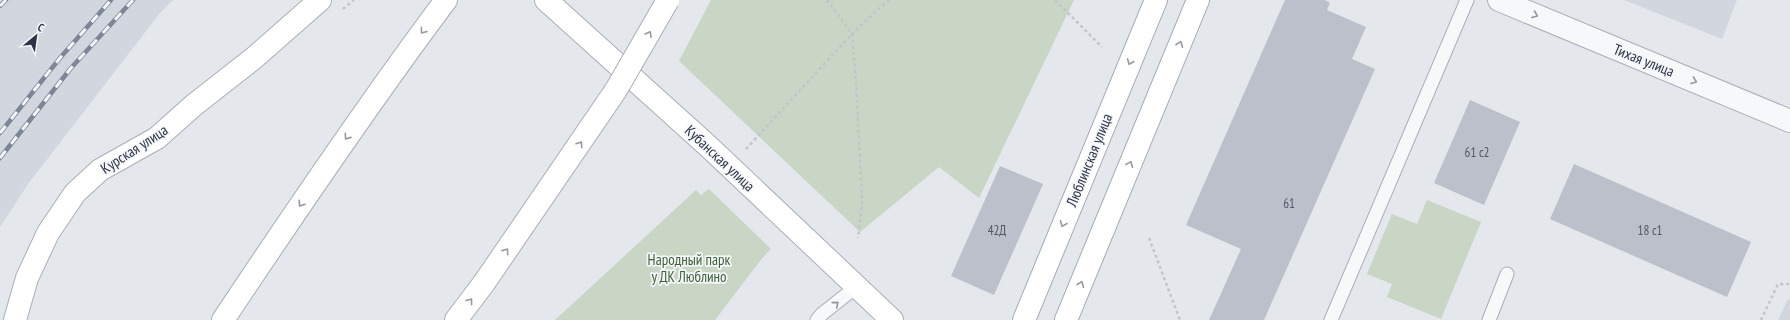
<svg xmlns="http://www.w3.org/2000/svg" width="1790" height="320" font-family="'PT Sans Narrow',sans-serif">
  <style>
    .built { fill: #d2d6de }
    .green { fill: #c9d6c5 }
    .building { fill: #bbc0ca }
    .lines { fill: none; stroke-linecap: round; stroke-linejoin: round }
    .lane-casing { stroke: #a9aeb7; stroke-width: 15 }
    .street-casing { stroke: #a9aeb7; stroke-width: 24 }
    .secondary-casing { stroke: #a9aeb7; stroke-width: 24 }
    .primary-casing { stroke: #a3abb8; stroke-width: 24 }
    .path { stroke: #c2c5cb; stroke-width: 2.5; stroke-dasharray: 3 3; stroke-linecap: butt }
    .lane { stroke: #f7f8fa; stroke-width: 13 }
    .street { stroke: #f7f8fa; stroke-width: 22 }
    .secondary { stroke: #fff; stroke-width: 22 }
    .primary { stroke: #fff; stroke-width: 22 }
    .rail-casing { stroke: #7d8696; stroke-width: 4.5 }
    .rail { stroke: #f4f6f9; stroke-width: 3; stroke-dasharray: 9; stroke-linecap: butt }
    .secondary-bridge-casing { stroke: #a9aeb7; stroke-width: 24; stroke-linecap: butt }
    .secondary-bridge { stroke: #fff; stroke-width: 22 }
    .oneway { stroke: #9196a0 }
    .oneway2 { stroke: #959aa2 }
    .labels { text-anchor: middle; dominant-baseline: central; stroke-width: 3.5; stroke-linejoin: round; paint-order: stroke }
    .number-label { font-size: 13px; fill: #4f5766 }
    .street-label { font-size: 15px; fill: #2b3445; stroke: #f4f6f9 }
    .park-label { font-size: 15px; fill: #3f6138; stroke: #f4f6f9 }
  </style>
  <rect width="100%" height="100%" fill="#e4e7ec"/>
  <path class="built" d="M0,0H173L160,13L28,184L0,227Z
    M1624,0H1737L1722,39Z
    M1788,299L1790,300V320H1778Z"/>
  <path class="green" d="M711,0H1074L979,198L939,167L860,232L679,61Z
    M709,189L771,249L763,257L715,320H555L696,190L701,195Z
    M1427,200L1481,222L1441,319L1387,297L1392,284L1367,274L1392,214L1417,224Z"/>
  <path class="building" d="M1285,0H1325L1330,3L1327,10L1366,27L1352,59L1375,69L1264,320H1209L1241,249L1186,225Z
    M1470,100L1520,122L1484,205L1434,183Z
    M1574,164L1751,242L1727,297L1550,219Z
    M1000,166L1043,184L994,295L951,276Z"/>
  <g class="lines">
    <defs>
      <path id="lane" d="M817,320L822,314L856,287
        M1331,320L1467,0
        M1489,320L1507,274"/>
      <path id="street" d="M1499,0L1790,121"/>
      <path id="secondary" d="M546,0L708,146L892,320
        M15,320L27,278L48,233L75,193L100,170L157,138L194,105L254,58L320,0
        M223,320C295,212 368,104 446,0
        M456,320L484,283"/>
      <path id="primary" d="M1024,320L1156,0
        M1066,320L1198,0"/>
    </defs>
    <use href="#lane" class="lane-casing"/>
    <use href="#street" class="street-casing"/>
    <use href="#secondary" class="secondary-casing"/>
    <use href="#primary" class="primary-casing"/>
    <path class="path" d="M827,0L852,34L856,81L862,203L858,238
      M1055,0L1102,47
      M343,9L354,0
      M746,149L852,34L886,2L890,0
      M1149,238L1180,320
      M1761,320L1778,284H1790"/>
    <use href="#lane" class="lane"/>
    <use href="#street" class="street"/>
    <use href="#secondary" class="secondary"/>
    <use href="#primary" class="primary"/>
    <defs>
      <path id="rail" d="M0,6L6,0
        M0,133L60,58L111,0
        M0,158L71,68L133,0"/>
    </defs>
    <use href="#rail" class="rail-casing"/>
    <use href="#rail" class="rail"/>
    <defs>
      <path id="secondary-bridge" d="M484,283L616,90L668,0"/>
    </defs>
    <use href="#secondary-bridge" class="secondary-bridge-casing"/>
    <use href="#secondary-bridge" class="secondary-bridge"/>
  </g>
  <defs><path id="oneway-chevron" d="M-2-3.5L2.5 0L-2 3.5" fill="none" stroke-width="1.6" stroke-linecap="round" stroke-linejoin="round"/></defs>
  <g class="oneway">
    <use href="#oneway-chevron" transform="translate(1535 15) rotate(22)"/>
    <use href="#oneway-chevron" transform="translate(1694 81) rotate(22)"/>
    <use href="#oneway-chevron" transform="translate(836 304) rotate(-40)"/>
  </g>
  <g class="oneway2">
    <use href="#oneway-chevron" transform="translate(423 31) rotate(127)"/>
    <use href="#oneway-chevron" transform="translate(649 34) rotate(-60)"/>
    <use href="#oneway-chevron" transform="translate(1180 44) rotate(-68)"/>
    <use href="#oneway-chevron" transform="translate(1130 62) rotate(113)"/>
    <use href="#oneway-chevron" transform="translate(347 137) rotate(125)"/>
    <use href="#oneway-chevron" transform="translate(580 144) rotate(-56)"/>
    <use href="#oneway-chevron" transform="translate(1130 164) rotate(-68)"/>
    <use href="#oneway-chevron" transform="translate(301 204) rotate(124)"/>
    <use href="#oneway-chevron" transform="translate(1063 224) rotate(112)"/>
    <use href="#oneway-chevron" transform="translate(506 251) rotate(-55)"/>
    <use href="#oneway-chevron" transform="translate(1081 284) rotate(-68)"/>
    <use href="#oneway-chevron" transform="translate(470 301) rotate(-53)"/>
  </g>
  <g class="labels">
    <g class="number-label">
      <text x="1477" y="152">61 с2</text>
      <text x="1289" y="203">61</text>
      <text x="997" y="230">42Д</text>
      <text x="1650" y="230">18 с1</text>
    </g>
    <g class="street-label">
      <text transform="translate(1644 60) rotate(22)">Тихая улица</text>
      <text transform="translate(134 149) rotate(-33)">Курская улица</text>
      <text transform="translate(720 158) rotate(43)">Кубанская улица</text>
      <text transform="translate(1089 160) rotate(-68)">Люблинская улица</text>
    </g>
    <g class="park-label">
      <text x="689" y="259">Народный парк<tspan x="689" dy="17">у ДК Люблино</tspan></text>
    </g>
  </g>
  <g transform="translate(36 36) rotate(29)" stroke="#f4f6f9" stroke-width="3" paint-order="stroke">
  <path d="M0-3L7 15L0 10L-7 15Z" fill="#2b3445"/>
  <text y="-6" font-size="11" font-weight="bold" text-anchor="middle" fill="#2b3445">С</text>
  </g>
</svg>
